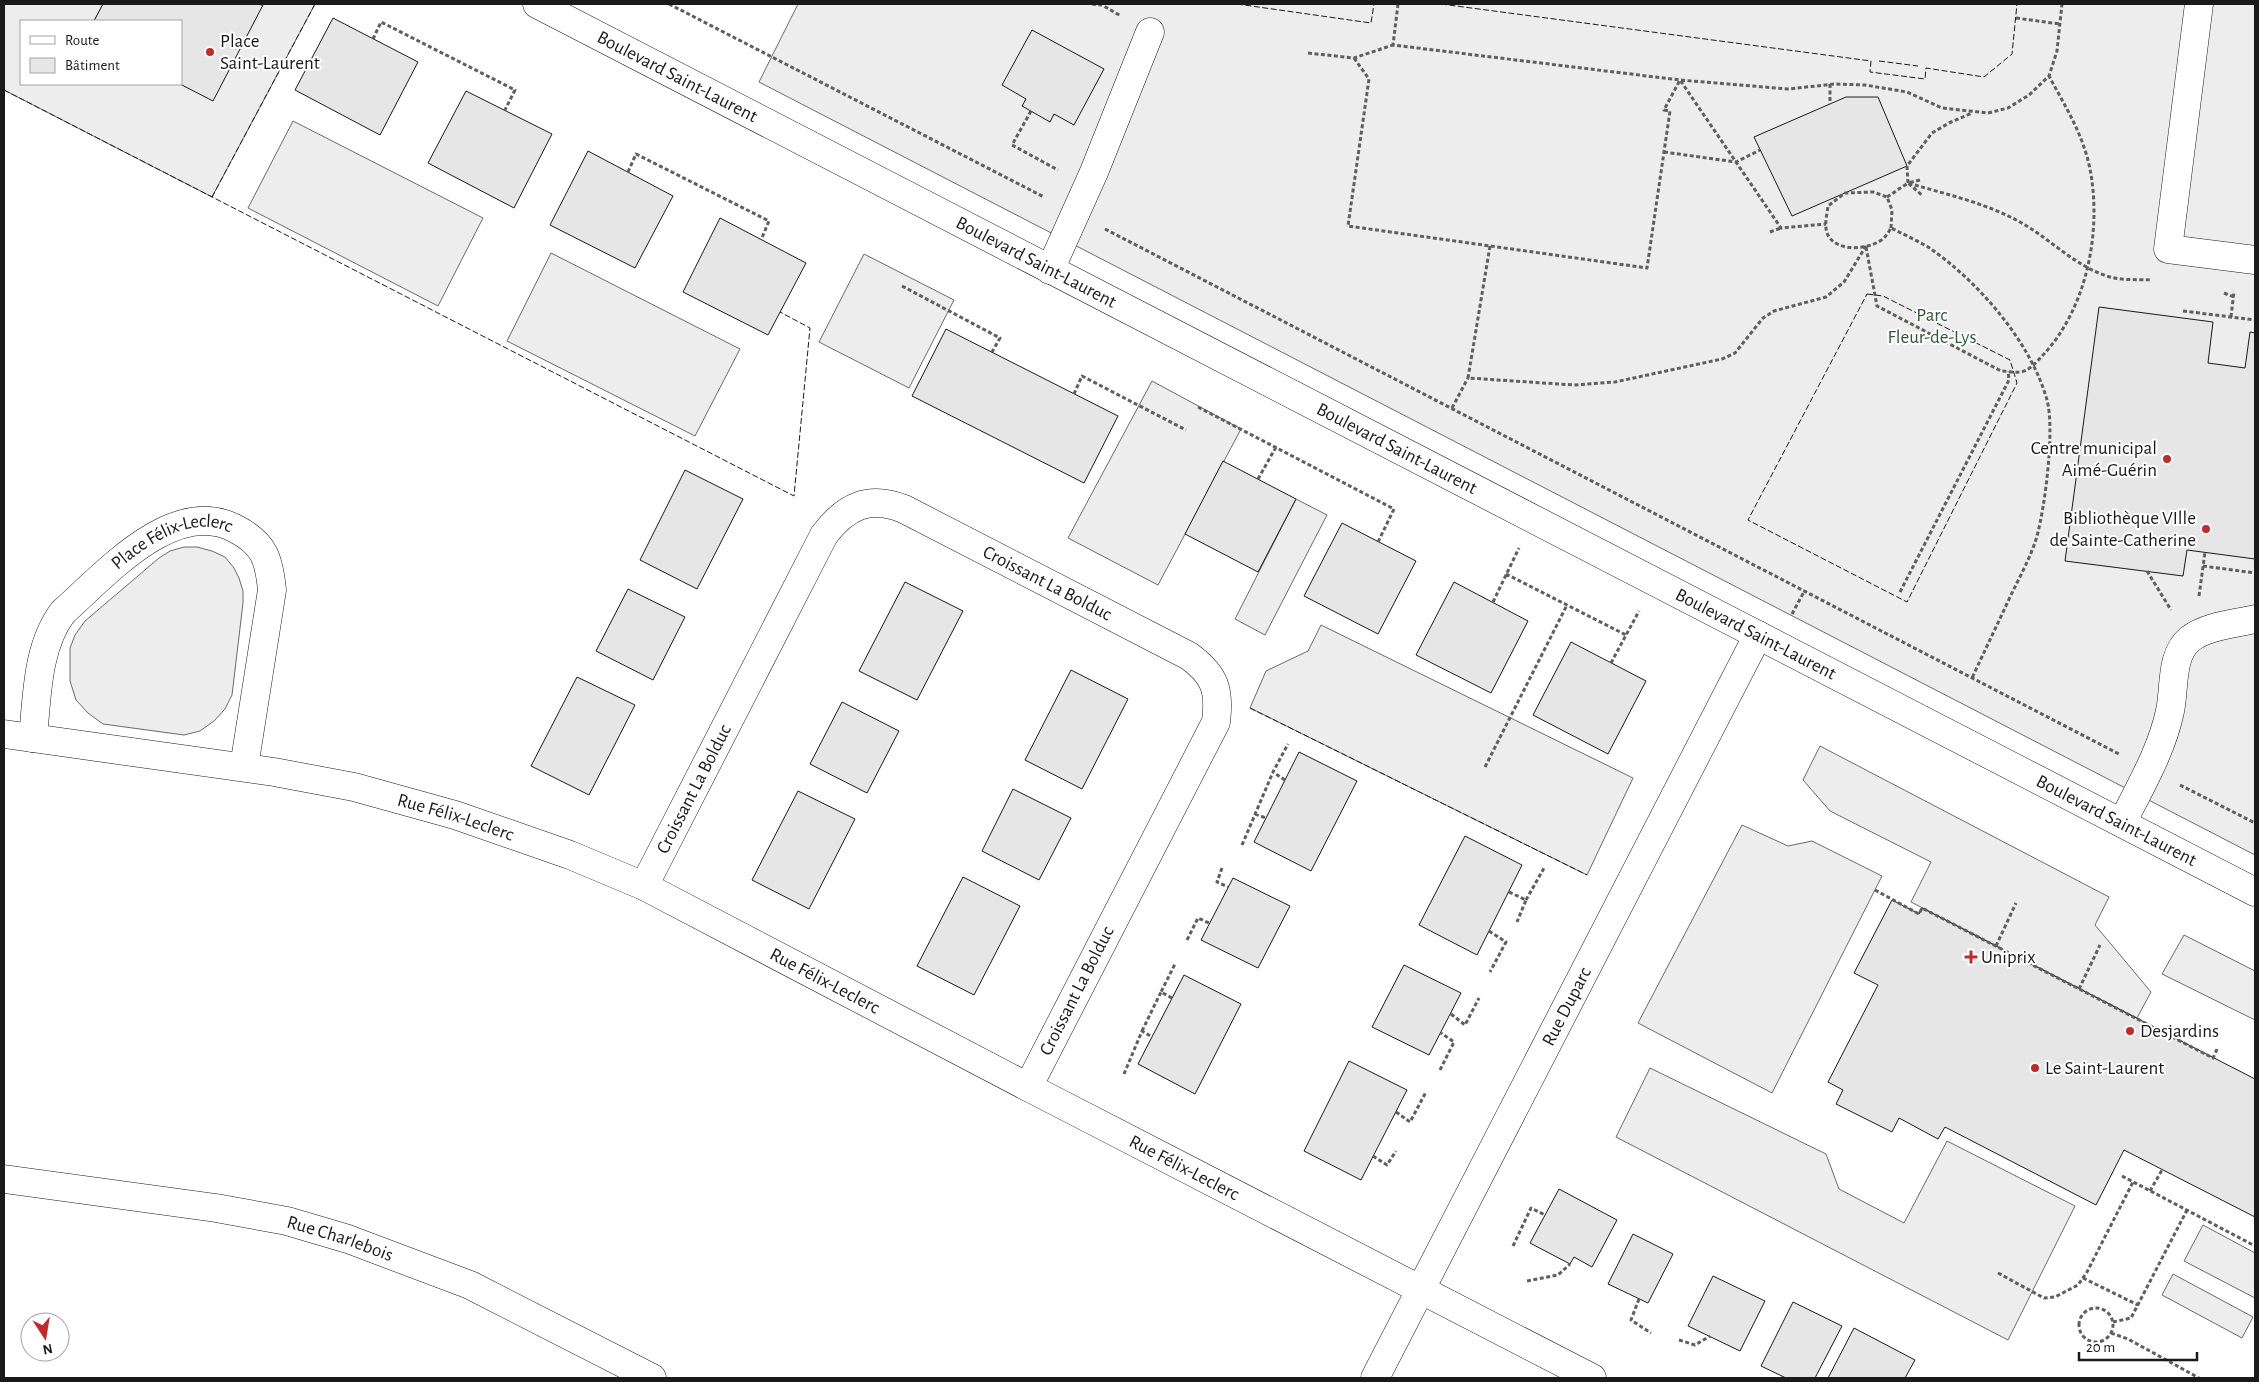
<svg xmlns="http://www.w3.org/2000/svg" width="2259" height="1382" font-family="'Alegreya Sans',sans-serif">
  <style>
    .built { fill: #ededed; stroke: #6a6a6a }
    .building { fill: #e6e6e6; stroke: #1a1a1a }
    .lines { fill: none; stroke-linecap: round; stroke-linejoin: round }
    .minor-casing { stroke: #1a1a1a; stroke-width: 29 }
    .path { stroke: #5f5f5f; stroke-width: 3; stroke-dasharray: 4 2.5; stroke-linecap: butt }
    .minor { stroke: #fff; stroke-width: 28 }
    .fence { stroke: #1a1a1a; stroke-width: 1; stroke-dasharray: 6 2.5; stroke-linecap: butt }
    .poi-dot { fill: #c62828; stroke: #fff; stroke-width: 2 }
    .labels { text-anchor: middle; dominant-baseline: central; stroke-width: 4; stroke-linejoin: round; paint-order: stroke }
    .poi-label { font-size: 19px; fill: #1a1a1a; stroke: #fff; text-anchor: start }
    .street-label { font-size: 19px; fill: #1a1a1a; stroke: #fff }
    .park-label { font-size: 19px; fill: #2b5a34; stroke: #fff }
  </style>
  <rect width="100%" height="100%" fill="#fff"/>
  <path class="built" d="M4,4H103L94,21H21V84H180L263,5L261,4H315L212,197L4,90Z
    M798,4H2255V855L759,82Z
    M293,121L483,218L438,306L248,208Z
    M551,253L740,349L695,436L507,341Z
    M864,254L954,300L909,388L819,342Z
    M1152,381L1241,429L1158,585L1068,538Z
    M1296,499L1327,515L1265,635L1235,619Z
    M184,547H197L212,551L225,557L234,568L239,578L243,591V603L232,695L225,709L214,721L200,731L184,735L103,724L88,713L76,700L70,681V648L75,635L85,621L159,558L170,551Z
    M1321,625L1633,778L1587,875L1250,708L1266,671L1308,651Z
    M1820,746L2109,897L2095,925L2151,992L2137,1018L1911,902L1931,862L1830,811L1803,780Z
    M1742,825L1788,846L1812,841L1882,876L1772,1093L1638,1023Z
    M2184,935L2255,971V1020L2162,974Z
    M1650,1068L1826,1154L1839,1189L1904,1223L1947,1141L2075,1206L2008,1340L1616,1137Z
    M2203,1225L2255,1253V1298L2184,1261Z
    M2173,1274L2253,1317L2242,1338L2162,1295Z"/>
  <path class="building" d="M103,4H261L263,5L213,101L180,84L181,21H94Z
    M333,18L418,62L380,135L295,90Z
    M1032,30L1104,69L1074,125L1054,114L1050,122L1022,106L1026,99L1002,85Z
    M466,91L552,134L514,208L428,163Z
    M1846,97H1878L1907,166L1792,216L1754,137Z
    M588,151L673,196L635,268L550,225Z
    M720,218L806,263L768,335L683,292Z
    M2099,307L2213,322L2208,363L2245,368L2250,332L2255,333V559L2187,550L2183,576L2065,561Z
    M946,329L1118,416L1084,483L912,396Z
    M1223,461L1296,499L1258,572L1185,534Z
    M685,470L743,499L697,589L640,560Z
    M1342,523L1416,561L1378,634L1304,596Z
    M905,582L963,611L917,700L859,671Z
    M1454,582L1528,621L1491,693L1416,655Z
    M628,589L685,617L653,680L596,651Z
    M1571,642L1646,681L1608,754L1533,715Z
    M1071,670L1128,699L1082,789L1025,760Z
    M577,677L635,705L589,795L531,766Z
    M842,702L899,731L867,793L810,764Z
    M1299,752L1357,781L1311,871L1254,842Z
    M1013,789L1071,818L1039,880L982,851Z
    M798,791L855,819L809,909L752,880Z
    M1465,836L1522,865L1477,955L1419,925Z
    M963,877L1020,906L974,995L917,966Z
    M1233,878L1290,906L1258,968L1201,940Z
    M1892,900L1919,914L1922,908L2255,1079V1217L2124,1150L2096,1205L1945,1127L1938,1139L1899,1118L1892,1132L1836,1104L1843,1090L1828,1082L1878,985L1854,973Z
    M1404,965L1461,993L1429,1055L1372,1027Z
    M1184,975L1241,1004L1195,1094L1138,1064Z
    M1349,1061L1407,1090L1361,1180L1304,1151Z
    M1559,1189L1617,1220L1592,1267L1574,1257L1570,1264L1530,1243Z
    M1633,1234L1673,1254L1648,1303L1608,1284Z
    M1713,1276L1765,1301L1740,1351L1688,1326Z
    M1793,1302L1842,1326L1815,1378H1786L1761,1366Z
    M1854,1328L1915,1360L1905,1378H1828Z"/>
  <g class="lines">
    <defs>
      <g id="minor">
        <path id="s1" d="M537,4L2255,892"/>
        <path d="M2199,4L2168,249L2255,260"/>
        <path d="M1050,270L1094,172L1150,32"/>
        <path id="s2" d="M4,734L274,772L354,787L455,815L570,855L644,886L1028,1087L1592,1378"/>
        <path id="s3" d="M33,738C37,696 37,646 63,612C105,575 174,495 236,529C265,544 269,560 272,590L244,767"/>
        <path d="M2122,823C2140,787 2162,750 2170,711C2175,688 2170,655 2190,639C2207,626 2234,624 2255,619"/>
        <path id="s4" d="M644,886L824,535C846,506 869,495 904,509L1189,656C1215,675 1220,690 1216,722L1028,1087"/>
        <path id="s5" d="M4,1179L216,1208L287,1221L348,1239L470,1285L652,1378"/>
        <path id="s6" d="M1375,1378L1758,635"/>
      </g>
    </defs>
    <use href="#minor" class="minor-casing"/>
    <path class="path" d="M261,4L263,5
      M669,4L1044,197
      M1092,4L1102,5L1121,16
      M1398,4L1393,45L1680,80L1788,89L1835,84L1865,85L1907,92L1942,108L1988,113L2008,108L2029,95L2049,76L2057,51L2062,4
      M2016,18L2060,24
      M373,39L381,22L515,90L505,110
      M1308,53L1354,58L1393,45
      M1354,58L1369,79L1348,226L1647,268L1670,111L1664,110L1680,80L1781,228L1826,224
      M1830,84V104
      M1031,111L1012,145L1058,170
      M1664,152L1736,162L1760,150
      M628,172L636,154L769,221L761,240
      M1920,180L1908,183L1923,196
      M1908,183L1907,166L1932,133L1949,123L1972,113
      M1887,197L1908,183C1945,194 1986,203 2020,222C2049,238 2075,266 2107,276C2121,281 2137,279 2152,280
      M1891,228L1892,210L1887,197L1873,192L1845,193L1828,206C1827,215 1823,228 1829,237C1840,253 1872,249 1884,238C1887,235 1889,231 1891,228C1903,234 1916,240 1928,247C1977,280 2031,342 2047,400C2055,429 2045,507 2037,536C2031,557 2020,576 2011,595C1998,623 1985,650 1972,678
      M1105,229L2119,754
      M1770,232L1781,228
      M1490,246L1468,378L1574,385L1615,382L1722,359L1735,353L1763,318L1774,311L1826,297L1844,282L1866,246
      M1866,247L1877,306L2001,371C2007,371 2014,373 2020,372C2030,371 2037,361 2044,354C2087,307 2102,231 2090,169C2083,134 2065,106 2049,76
      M902,286L1000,338L992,352
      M2224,293L2234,297
      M2183,311L2255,320
      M2231,317L2234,291
      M1074,394L1082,376L1186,430
      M1198,407L1394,509L1378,542
      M1452,408L1468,378
      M1258,479L1276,447
      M2203,566L2255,573
      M2147,571L2171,610
      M1506,574L1626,635
      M1900,592L2009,380L2008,371
      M2199,596L2205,552
      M1493,602L1519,548
      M1792,614L1805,590
      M1611,663L1639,611
      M1485,767L1567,605
      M1285,780L1273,772L1288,744
      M2180,785L2255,823
      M1255,814L1266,818
      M1242,845L1273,772
      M1222,868L1217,882L1228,887
      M1875,890L1919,914L1922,908L2213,1058L2218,1047
      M1509,892L1526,900L1517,922
      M1526,900L1544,868
      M1489,931L1506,942L1490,972
      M1187,940L1198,918L1209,923
      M1996,946L2016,903
      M2079,989L2100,945
      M1172,998L1161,992L1175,964
      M1451,1014L1465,1025L1479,998
      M1142,1031L1161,992
      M1440,1070L1454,1042L1441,1033
      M1124,1074L1142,1031L1152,1037
      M1396,1112L1410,1122L1426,1092
      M1373,1156L1387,1165L1396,1151
      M2122,1176L2255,1246
      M2150,1191L2162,1170
      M1513,1246L1531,1208L1545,1215
      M1998,1273L2044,1298L2055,1297L2078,1285L2087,1272L2133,1182
      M2083,1278L2138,1305
      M1527,1281L1558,1275L1570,1264
      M1639,1299L1631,1320L1651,1333
      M2079 1325a17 17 0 1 1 34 0a17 17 0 1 1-34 0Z
      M2113,1322L2131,1318L2187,1210
      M2111,1333L2128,1339L2199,1378
      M1679,1340L1695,1345L1710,1336
      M1782,1378L1783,1377"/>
    <use href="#minor" class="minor"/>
    <path class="fence" d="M1237,4L1371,23L1374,4
      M1441,4L1871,61L1870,72L1925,79L1926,68L1984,77L2012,54L2017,4
      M1879,61L1918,66
      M4,90L794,496L810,328L780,312
      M212,197L315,4
      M1867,294L1883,296L2010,360L2017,383L1907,602L1748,520Z
      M1250,708L1587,875"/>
  </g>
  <g class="poi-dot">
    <circle cx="210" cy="52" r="5"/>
    <circle cx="2167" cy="459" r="5"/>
    <circle cx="2206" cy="529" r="5"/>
    <path d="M1968.5 949.5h5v5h5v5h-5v5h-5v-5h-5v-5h5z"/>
    <circle cx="2130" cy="1031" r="5"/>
    <circle cx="2035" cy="1068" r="5"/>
  </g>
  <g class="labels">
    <g class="poi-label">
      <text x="220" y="41">Place<tspan x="220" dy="22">Saint-Laurent</tspan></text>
      <text x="2157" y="448" text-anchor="end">Centre municipal<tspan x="2157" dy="22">Aimé-Guérin</tspan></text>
      <text x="2196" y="518" text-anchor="end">Bibliothèque VIlle<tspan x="2196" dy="22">de Sainte-Catherine</tspan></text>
      <text x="1981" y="957">Uniprix</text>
      <text x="2140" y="1031">Desjardins</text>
      <text x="2045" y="1068">Le Saint-Laurent</text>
    </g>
    <g class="street-label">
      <text stroke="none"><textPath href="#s1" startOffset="158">Boulevard Saint-Laurent</textPath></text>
      <text stroke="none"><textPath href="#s1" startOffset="562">Boulevard Saint-Laurent</textPath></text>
      <text stroke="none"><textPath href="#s1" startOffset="968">Boulevard Saint-Laurent</textPath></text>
      <text stroke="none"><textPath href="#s3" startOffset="266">Place Félix-Leclerc</textPath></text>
      <text stroke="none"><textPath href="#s4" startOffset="648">Croissant La Bolduc</textPath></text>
      <text stroke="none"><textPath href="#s1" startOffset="1372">Boulevard Saint-Laurent</textPath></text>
      <text stroke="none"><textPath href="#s4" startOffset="109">Croissant La Bolduc</textPath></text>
      <text stroke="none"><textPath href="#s2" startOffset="460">Rue Félix-Leclerc</textPath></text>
      <text stroke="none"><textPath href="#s1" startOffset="1778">Boulevard Saint-Laurent</textPath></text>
      <text stroke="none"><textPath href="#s2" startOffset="865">Rue Félix-Leclerc</textPath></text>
      <text transform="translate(1077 991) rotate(-63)">Croissant La Bolduc</text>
      <text stroke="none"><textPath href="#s6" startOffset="418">Rue Duparc</textPath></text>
      <text stroke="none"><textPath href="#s2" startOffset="1270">Rue Félix-Leclerc</textPath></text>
      <text stroke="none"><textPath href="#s5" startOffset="342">Rue Charlebois</textPath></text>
    </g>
    <g class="park-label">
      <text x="1932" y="315">Parc<tspan x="1932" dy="22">Fleur-de-Lys</tspan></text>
    </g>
  </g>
  <rect width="2259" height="1382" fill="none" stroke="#1a1a1a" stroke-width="10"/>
  <rect x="20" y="20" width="162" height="65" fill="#ffffff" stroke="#a3a3a3"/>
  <rect x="30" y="36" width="25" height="8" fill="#ffffff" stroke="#a3a3a3"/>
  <text x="65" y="45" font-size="15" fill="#1a1a1a">Route</text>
  <rect x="30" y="58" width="25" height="15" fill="#e6e6e6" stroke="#a3a3a3"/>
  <text x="65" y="70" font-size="15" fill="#1a1a1a">Bâtiment</text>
  <g transform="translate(45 1337) rotate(168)"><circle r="24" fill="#ffffff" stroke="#a3a3a3"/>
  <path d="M0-4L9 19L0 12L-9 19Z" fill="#c62828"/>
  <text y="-8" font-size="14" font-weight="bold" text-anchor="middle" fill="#1a1a1a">N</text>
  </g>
  <path d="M2079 1352v8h118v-8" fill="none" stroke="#1a1a1a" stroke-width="2.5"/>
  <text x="2086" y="1352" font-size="15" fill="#1a1a1a" stroke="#ffffff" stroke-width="4" paint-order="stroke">20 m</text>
</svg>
